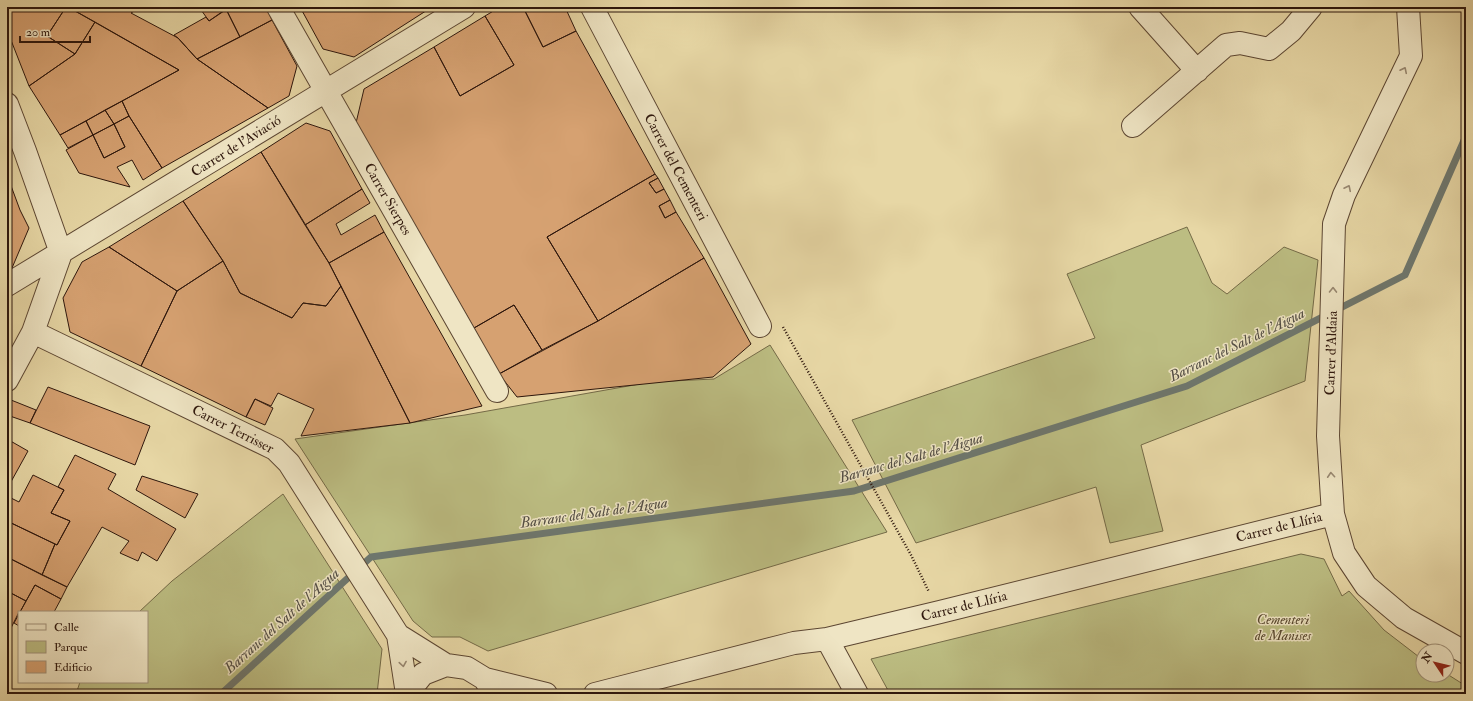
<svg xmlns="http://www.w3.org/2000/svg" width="1473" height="701" font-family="'IM FELL Double Pica',serif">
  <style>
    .green { fill: #bcbd82; stroke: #746a47 }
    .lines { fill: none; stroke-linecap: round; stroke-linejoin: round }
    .stream { stroke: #6e776e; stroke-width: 7 }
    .building { fill: #d6a171; stroke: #2d160c }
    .minor-casing { stroke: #5c4632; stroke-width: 24 }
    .path { stroke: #2d160c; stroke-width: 2.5; stroke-dasharray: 1 2; stroke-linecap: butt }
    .minor { stroke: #efe5c4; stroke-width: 22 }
    .oneway { stroke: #988871 }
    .labels { text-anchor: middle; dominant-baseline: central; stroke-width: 3; stroke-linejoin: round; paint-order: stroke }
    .street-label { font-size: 14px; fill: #2d160c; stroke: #efe5c4 }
    .park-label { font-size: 14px; font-style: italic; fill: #58482f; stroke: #efe5c4 }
    .water-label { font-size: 15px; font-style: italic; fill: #534e45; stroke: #efe5c4 }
  </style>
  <rect width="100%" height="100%" fill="#e7d7a5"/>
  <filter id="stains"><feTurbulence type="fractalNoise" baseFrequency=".005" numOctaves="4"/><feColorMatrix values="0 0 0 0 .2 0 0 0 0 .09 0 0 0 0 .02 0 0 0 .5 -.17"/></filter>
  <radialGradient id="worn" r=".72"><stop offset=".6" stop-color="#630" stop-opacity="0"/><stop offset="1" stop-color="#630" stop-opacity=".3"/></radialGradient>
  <path class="green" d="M1187,227L1212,283L1227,294L1284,247L1318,260L1305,381L1141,445L1163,531L1110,543L1096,487L916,543L852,420L1095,338L1067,274Z
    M770,345L887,532L488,651L460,637H432L413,621L295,439L465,415L651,382L714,379Z
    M283,494L382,649L377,694H76L80,682H147V612H139L172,581Z
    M1301,554L1324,559L1342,596L1349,591L1384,630L1423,660V675L1447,674L1466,686V694H890L871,659Z"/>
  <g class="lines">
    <path class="stream" d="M221,694L371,557L854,491L1187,386L1405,275L1466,136"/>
  </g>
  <path class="building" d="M7,7H66L47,36L75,54L29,86L7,30Z
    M66,7H68L95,22L75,54L47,36Z
    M68,7H137L139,8L131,13L178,38L197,59L268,108L162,168L129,116L122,101L179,70Z
    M199,7H230L209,21Z
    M230,7H266L272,20L240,37L226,9Z
    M300,7H432L354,57L323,49Z
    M500,7H523L543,47L576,31L655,174L547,237L598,321L542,350L514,305L474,328L356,123L364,89L434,47L460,96L514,65L485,16Z
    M523,7H565L576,31L543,47Z
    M226,9L240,37L197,59L178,38L174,35L206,17L209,21Z
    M485,16L514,65L460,96L434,47Z
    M272,20L297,66L289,96L268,108L197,59Z
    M95,22L179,70L60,135L29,86L75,54Z
    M122,101L129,116L114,124L105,110Z
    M105,110L114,124L93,135L86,121Z
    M129,116L162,168L143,180L132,160L117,167L130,187L79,173L66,150L93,135L104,158L125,147L114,124Z
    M86,121L93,135L68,148L60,135Z
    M306,123L330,131L362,189L305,225L261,152Z
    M114,124L125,147L104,158L93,135Z
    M261,152L329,263L341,286L326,306L303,303L292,318L240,293L223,261L183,201Z
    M655,174L658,178L649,183L656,193L664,189L670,200L659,206L665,218L676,212L704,258L598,321L547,237Z
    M7,175L20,210L29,228L12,268L7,271Z
    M658,178L664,189L656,193L649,183Z
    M362,189L370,203L336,224L341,235L375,215L384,232L329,263L305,225Z
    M670,200L676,212L665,218L659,206Z
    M183,201L223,261L177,291L109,247Z
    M384,232L482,406L410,423L329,263Z
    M109,247L177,291L141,366L70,332L63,298L82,262Z
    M704,258L751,344L713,377L517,397L499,374L598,321Z
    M223,261L240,293L292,318L303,303L326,306L341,286L410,423L301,436L314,409L278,393L271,406L255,399L246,417L141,366L177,291Z
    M514,305L542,350L499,374L474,328Z
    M48,387L150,426L135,465L30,423Z
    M255,399L273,408L265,425L246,417Z
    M11,400L36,410L30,423L7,415V409Z
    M7,439L28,451L7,489Z
    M75,455L116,474L108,489L176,529L157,561L142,552L138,561L120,553L129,541L102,527L67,587L42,575L55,544L57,545L70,521L51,513L64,490L58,487Z
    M33,475L64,490L51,513L70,521L57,545L7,521V496L19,502Z
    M142,476L198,494L185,518L136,490Z
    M7,521L55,544L42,575L7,557Z
    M7,557L67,587L61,599L35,585L26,601L7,591Z
    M35,585L61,599L54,612H20Z
    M7,591L26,601L20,612H19L10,630L7,629Z
    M19,614V626L14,623Z"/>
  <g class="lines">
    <defs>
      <path id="minor" d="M278,7L497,391
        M592,7L760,326
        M1140,7L1197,71
        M1408,7L1411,56L1344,195L1334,224L1328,436L1333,514L1344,553L1366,586L1404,618L1466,653
        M7,104L25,151L61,253L33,332L7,380
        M1133,126L1226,45L1240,43L1269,49L1291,31L1311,7
        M7,285L464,7
        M33,332L275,449L289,463L398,635L407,694
        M398,635L446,665
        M827,639L857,694
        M485,679L546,694
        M407,694L423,674L446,665L467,668L485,679L493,694
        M595,694L794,643L827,639L940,612L1333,514"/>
    </defs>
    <use href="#minor" class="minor-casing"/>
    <path class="path" d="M783,327L911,555L929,592"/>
    <use href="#minor" class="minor"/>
  </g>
  <defs><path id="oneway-chevron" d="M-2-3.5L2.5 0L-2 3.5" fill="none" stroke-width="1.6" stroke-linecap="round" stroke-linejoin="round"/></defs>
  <g class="oneway">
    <use href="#oneway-chevron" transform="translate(1404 70) rotate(-64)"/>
    <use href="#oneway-chevron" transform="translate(1348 188) rotate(-64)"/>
    <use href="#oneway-chevron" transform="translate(1333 290) rotate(-89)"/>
    <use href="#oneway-chevron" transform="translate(1331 475) rotate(-94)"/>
    <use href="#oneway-chevron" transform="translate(403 664) rotate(81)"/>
  </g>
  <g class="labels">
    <g class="street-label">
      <text transform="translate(236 146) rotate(-32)">Carrer de l’Aviació</text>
      <text transform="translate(676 167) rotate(62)">Carrer del Cementeri</text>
      <text transform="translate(388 199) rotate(60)">Carrer Sierpes</text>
      <text transform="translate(1331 353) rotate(-88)">Carrer d’Aldaia</text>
      <text transform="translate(233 429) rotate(27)">Carrer Terrisser</text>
      <text transform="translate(1279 527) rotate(-14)">Carrer de Llíria</text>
      <text transform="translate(964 606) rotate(-14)">Carrer de Llíria</text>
    </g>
    <g class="park-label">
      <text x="1283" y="619">Cementeri<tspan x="1283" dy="16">de Manises</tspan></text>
    </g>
    <g class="water-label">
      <text transform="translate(1237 345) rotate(-26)">Barranc del Salt de l'Aigua</text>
      <text transform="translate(911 458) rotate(-16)">Barranc del Salt de l'Aigua</text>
      <text transform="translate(594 513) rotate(-8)">Barranc del Salt de l'Aigua</text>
      <text transform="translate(282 621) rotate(-42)">Barranc del Salt de l'Aigua</text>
    </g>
  </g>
  <rect width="1473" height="701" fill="none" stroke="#e7d7a5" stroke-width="24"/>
  <rect x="8" y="8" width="1457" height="685" fill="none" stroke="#2d160c" stroke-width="2"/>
  <rect x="12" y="12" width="1449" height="677" fill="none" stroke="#2d160c"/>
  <rect x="18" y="611" width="130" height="72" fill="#efe5c4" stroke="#a1927a"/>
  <rect x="26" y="624" width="20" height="6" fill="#efe5c4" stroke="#a1927a"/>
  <text x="54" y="631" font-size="12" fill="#2d160c">Calle</text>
  <rect x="26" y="641" width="20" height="12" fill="#bcbd82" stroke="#a1927a"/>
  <text x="54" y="651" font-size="12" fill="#2d160c">Parque</text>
  <rect x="26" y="661" width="20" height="12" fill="#d6a171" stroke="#a1927a"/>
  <text x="54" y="671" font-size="12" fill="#2d160c">Edificio</text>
  <g transform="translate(1435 663) rotate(305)"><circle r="19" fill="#efe5c4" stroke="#a1927a"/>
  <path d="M0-3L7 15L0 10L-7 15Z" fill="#8f2418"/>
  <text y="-6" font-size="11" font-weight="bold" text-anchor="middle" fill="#2d160c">N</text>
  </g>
  <path d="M20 36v6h70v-6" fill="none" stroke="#2d160c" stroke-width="2"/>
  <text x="26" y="36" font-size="12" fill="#2d160c" stroke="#efe5c4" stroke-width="3" paint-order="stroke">20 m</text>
  <rect width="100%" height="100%" filter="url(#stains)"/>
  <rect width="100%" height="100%" fill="url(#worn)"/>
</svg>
